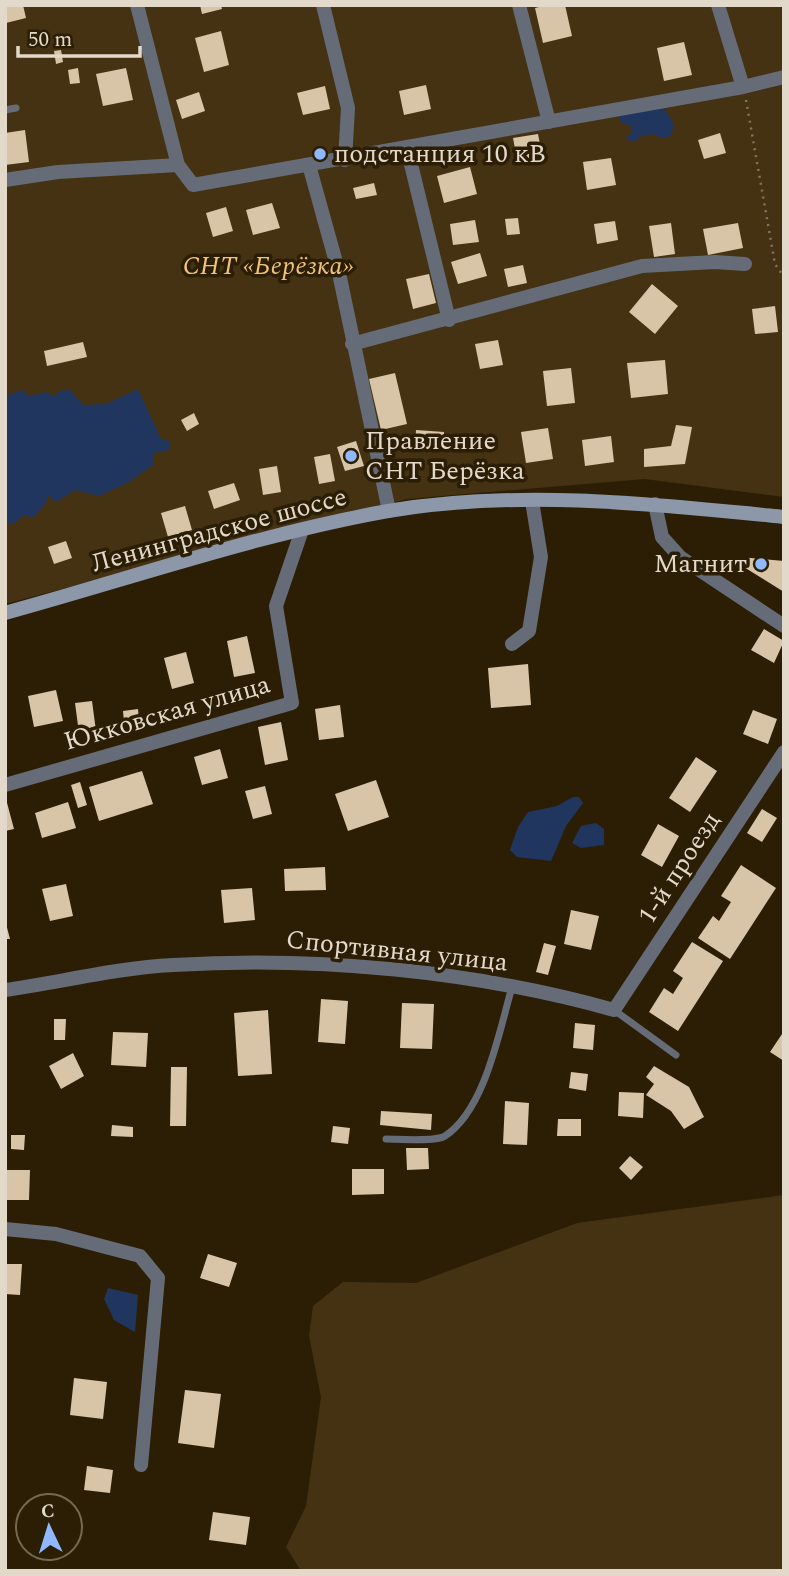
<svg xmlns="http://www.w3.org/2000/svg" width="789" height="1576" font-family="Spectral,serif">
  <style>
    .green { fill: #443213 }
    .water { fill: #20365e }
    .building { fill: #d8c5a8 }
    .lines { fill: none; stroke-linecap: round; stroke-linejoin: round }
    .path { stroke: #827662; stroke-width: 2.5; stroke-dasharray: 2 5; stroke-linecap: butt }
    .lane { stroke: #656c78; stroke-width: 7 }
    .street { stroke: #656c78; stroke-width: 14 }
    .secondary { stroke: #8c97aa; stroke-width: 14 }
    .poi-dot { fill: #90b8fd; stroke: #2c1e04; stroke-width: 2.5 }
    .labels { text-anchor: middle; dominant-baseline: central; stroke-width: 7; stroke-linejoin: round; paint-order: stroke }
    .poi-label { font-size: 26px; fill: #e3d9cb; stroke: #2c1e04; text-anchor: start }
    .park-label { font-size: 26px; font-style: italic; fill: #f0c379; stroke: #2c1e04 }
    .street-label { font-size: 26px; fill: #e3d9cb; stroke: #2c1e04 }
  </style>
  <rect width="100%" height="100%" fill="#2c1e04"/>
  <path class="green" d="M5,5H784V497L645,479L407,499L5,604Z
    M784,1195V1571H301L286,1547L306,1506L321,1397L309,1336L313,1306L343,1282L416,1283L577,1223Z"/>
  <path class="water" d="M641,108H664L674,124L671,136L662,138L653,134L640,136L635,142L625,139L631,134L632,126L622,123L618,115Z
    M138,389L161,439L169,441V450L154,453L153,465L129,482L99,496L75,490L56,502L48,495L46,503L33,518L24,515L14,524L5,523V396L22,390L29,396L46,392L56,397L57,391L70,390L84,405L106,404Z
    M573,797H579L583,803L566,826L551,861L517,857L510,850L518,827L528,812L557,806Z
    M596,823L604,829V845L581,848L572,843L581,826Z
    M108,1288L138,1295L135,1332L114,1320L104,1299Z"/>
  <path class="building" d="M23,5L26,18L6,23L5,7Z
    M200,5H221L222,9L202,14Z
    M547,5H565L572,36L543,43L535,8Z
    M221,31L229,65L204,72L195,38Z
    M684,42L692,75L664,81L657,48Z
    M61,50L63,62L56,64L54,51Z
    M78,68L80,83L70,84L68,70Z
    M126,68L133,100L103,106L96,74Z
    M426,85L431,109L404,115L399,91Z
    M325,86L330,109L303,115L297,93Z
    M199,92L205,111L182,119L176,100Z
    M25,130L29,162L5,165V133Z
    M720,133L726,153L704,159L698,140Z
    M538,134L543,160L518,165L513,138Z
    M611,158L616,185L587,190L583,162Z
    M470,167L477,194L444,203L437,176Z
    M374,183L377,195L356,199L353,188Z
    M272,203L280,228L253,235L246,210Z
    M226,207L233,231L213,237L206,213Z
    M518,218L520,234L507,235L505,219Z
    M475,220L479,242L453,245L450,224Z
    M615,221L618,240L597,244L594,224Z
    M671,223L675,254L654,257L649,226Z
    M738,223L743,248L708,255L703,229Z
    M480,253L487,276L458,284L451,262Z
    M523,265L527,283L508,287L504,269Z
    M429,274L436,303L413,309L406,279Z
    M652,284L678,306L655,334L629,312Z
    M775,306L778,332L755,334L752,309Z
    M498,340L503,365L480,369L475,344Z
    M83,342L87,357L47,366L44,351Z
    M665,360L668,394L631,398L627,363Z
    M571,368L575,403L547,406L543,371Z
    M395,373L407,424L381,430L369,379Z
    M194,413L199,424L187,431L181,420Z
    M676,425L692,427L685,464L644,467V449L671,446Z
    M548,428L553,459L526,463L521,432Z
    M416,430L444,432V447L415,445Z
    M611,436L614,462L585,466L582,440Z
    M356,441L364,466L345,471L337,447Z
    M330,454L335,481L319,484L314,457Z
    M277,466L281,492L263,495L259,469Z
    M234,483L240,500L214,509L208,491Z
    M185,506L192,530L168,537L161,513Z
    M66,541L72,558L54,564L48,547Z
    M740,557L784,561V592L739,564Z
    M764,629L784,641L774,663L751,650Z
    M247,636L255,673L234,677L227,641Z
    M186,652L194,683L172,689L164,658Z
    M528,664L531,705L491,708L488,668Z
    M56,690L63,721L34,727L28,696Z
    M92,701L96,731L79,733L75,703Z
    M340,705L344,737L319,740L315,709Z
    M138,709L140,732L125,734L123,711Z
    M753,710L777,719L768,744L743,734Z
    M281,722L288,760L265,765L258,727Z
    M220,749L228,778L202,785L194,757Z
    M696,757L717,771L690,812L669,798Z
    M142,771L153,804L99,821L89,787Z
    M376,780L389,817L348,831L335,794Z
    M80,782L87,805L78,808L71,785Z
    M265,786L272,814L253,819L245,791Z
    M6,799L14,829L5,831V800Z
    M68,802L76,828L42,838L35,813Z
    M762,809L777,818L762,842L747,833Z
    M658,824L679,836L662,867L641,855Z
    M741,865L776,888L730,959L698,938L713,916L719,921L731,902L721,896Z
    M325,867L326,890L285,891L284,869Z
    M66,884L73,916L50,921L42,889Z
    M252,888L255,920L224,923L221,890Z
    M571,910L599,916L591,950L564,944Z
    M5,920L10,939H5Z
    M692,942L723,961L678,1031L649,1012L664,988L673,994L683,978L673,971Z
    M544,943L556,946L548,975L536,972Z
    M321,999L348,1001L345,1044L318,1042Z
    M402,1003L434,1004L432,1049L400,1048Z
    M268,1010L272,1074L238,1076L234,1013Z
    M54,1019H66L65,1040H54Z
    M575,1023L595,1025L593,1050L573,1048Z
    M784,1031V1061L770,1052Z
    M113,1032L148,1033L146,1067L111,1065Z
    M73,1053L84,1076L61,1089L49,1066Z
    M654,1066L689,1087L704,1117L684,1129L671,1111L646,1095L654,1084L646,1077Z
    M171,1067H187L186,1126H170Z
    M571,1072L588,1074L586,1091L569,1088Z
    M619,1092L644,1093L643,1118L618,1116Z
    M505,1101L529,1103L527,1145L503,1144Z
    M381,1111L432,1114L431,1130L380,1125Z
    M558,1119H581V1136H557Z
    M112,1125L133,1127V1137L111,1136Z
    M333,1126L350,1128L348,1144L331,1142Z
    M11,1135H25L24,1150L11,1149Z
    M406,1148H428L429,1169L407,1170Z
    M630,1156L643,1167L631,1180L619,1168Z
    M352,1169H384V1194L352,1195Z
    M5,1170H30L29,1200H5Z
    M208,1254L237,1263L229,1287L200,1278Z
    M5,1264H22L20,1295L5,1294Z
    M74,1378L107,1382L103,1419L70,1415Z
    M185,1390L221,1394L214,1448L178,1443Z
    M87,1466L113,1470L110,1493L84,1490Z
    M213,1512L250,1517L246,1545L209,1540Z"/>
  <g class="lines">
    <path class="path" d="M746,100L775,264L784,277"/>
    <path class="lane" d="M5,110L16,108
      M614,1010L676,1055
      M386,1139C398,1139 436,1142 445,1136C485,1110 499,1032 512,987"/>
    <path class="street" d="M137,5L178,165
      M323,5L348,108L345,160
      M519,5L549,122
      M718,5L743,87
      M407,148L449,320
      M309,165L339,273L389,511
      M5,180L58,172L178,165L193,185L743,87L784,77
      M352,344L642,266L715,262L745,264
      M655,504L662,537L680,557L784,626
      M512,644L529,631L541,557L532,501
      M5,785L292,703L276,606L302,530
      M5,990C61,982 117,968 173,965C317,956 475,971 614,1010L784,752
      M5,1229L56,1234L140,1256L158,1278L141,1465"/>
    <path class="secondary" d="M5,613C132,578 259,534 388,511C518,489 654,504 784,517"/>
  </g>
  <g class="poi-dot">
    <circle cx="320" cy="154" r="7"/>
    <circle cx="351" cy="456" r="7"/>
    <circle cx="761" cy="564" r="7"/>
  </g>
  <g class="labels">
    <g class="poi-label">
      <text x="334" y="154">подстанция 10 кВ</text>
      <text x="365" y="441">Правление<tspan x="365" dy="30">СНТ Берёзка</tspan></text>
      <text x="747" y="564" text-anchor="end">Магнит</text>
    </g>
    <g class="park-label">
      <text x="268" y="266">СНТ «Берёзка»</text>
    </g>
    <g class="street-label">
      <text transform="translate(219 530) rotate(-15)">Ленинградское шоссе</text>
      <text transform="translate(167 713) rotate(-16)">Юкковская улица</text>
      <text transform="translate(679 868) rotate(-57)">1-й проезд</text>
      <text transform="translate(397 951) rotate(6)">Спортивная улица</text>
    </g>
  </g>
  <rect width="789" height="1576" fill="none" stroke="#e3d9cb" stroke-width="14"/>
  <g transform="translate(49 1527) rotate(356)"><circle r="33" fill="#2c1e04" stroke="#756954" stroke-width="2"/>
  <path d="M0-5L12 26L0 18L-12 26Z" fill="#90b8fd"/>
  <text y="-10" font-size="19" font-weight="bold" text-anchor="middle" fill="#e3d9cb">С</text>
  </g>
  <path d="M18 46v10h122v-10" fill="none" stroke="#e3d9cb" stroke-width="3.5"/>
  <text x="28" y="46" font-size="21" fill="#e3d9cb" stroke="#2c1e04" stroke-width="5" paint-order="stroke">50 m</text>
</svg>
